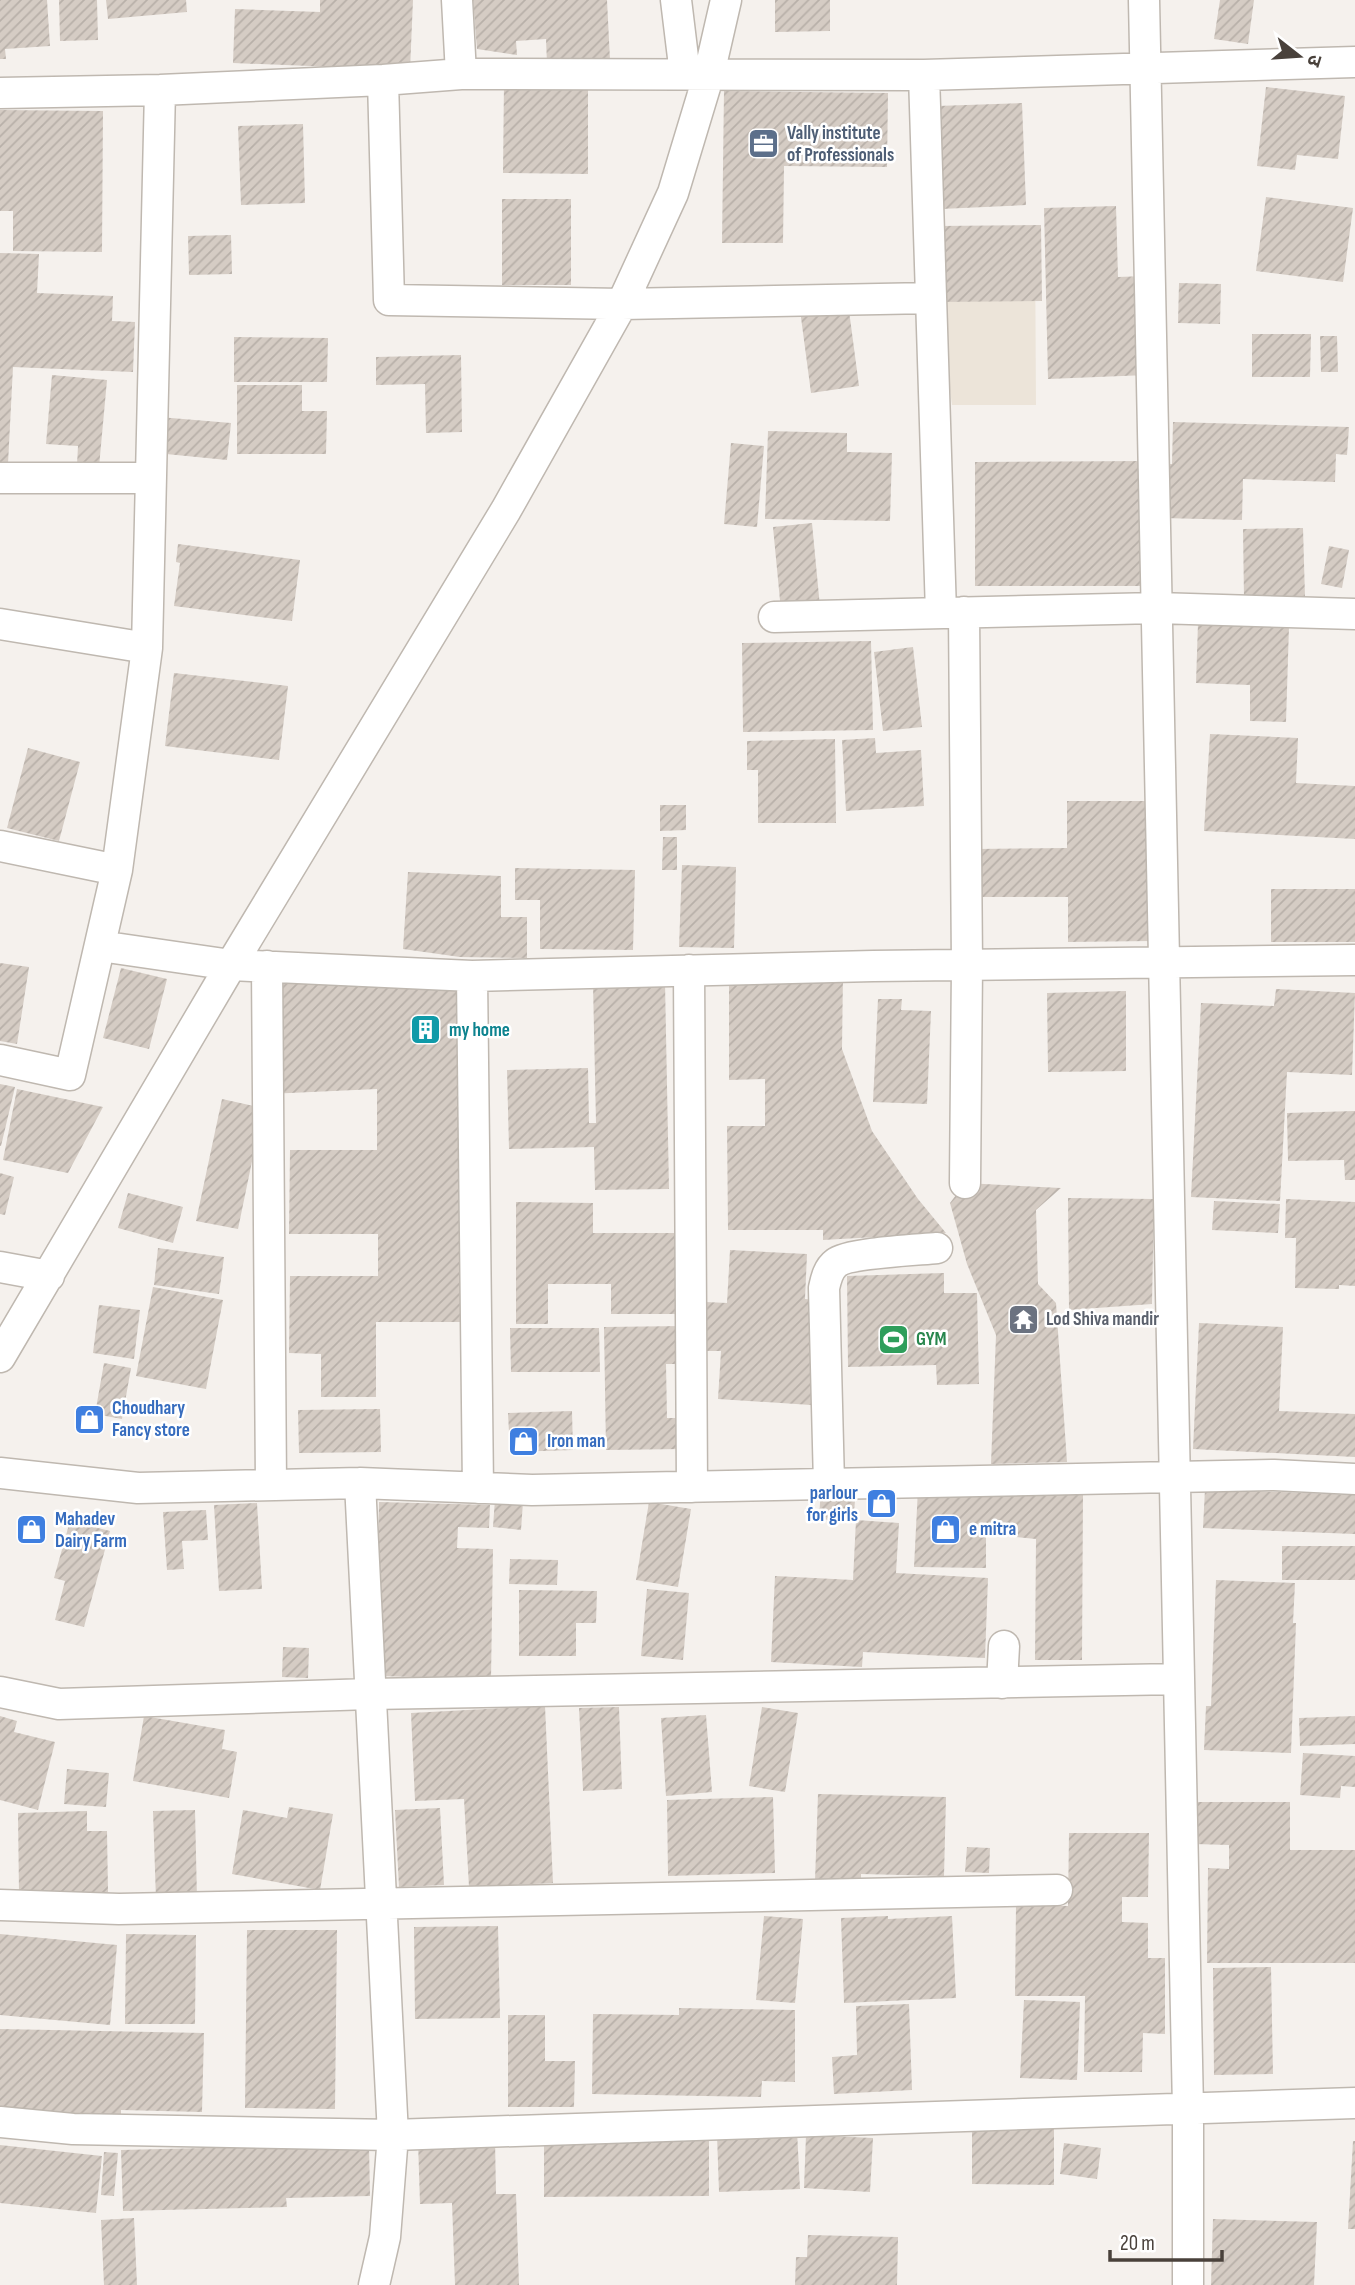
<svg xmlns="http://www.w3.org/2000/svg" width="1355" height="2285" font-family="'Sofia Sans Condensed','Noto Sans Devanagari',sans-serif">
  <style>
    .education { fill: #ece4d9 }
    .building { fill: url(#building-hatch) }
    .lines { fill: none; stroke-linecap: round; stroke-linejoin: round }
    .street-casing { stroke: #bfb8b0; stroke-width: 33 }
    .street { stroke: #fff; stroke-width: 30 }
    .labels { text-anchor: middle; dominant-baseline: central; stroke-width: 5; stroke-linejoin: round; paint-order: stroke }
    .service-label { font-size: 19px; font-weight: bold; fill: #4e5e75; stroke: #fff; text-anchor: start }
    .culture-label { font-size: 19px; font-weight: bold; fill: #0d838f; stroke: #fff; text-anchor: start }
    .worship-label { font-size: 19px; font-weight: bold; fill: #5b616d; stroke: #fff; text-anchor: start }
    .leisure-label { font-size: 19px; font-weight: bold; fill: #27864d; stroke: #fff; text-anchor: start }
    .shop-label { font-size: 19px; font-weight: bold; fill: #366cbe; stroke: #fff; text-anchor: start }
  </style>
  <defs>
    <pattern id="building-hatch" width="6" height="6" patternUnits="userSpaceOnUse" patternTransform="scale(1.75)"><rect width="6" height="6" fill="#d5ccc4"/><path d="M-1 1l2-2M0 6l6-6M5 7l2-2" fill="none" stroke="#b8b0a9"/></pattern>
  </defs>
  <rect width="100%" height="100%" fill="#f5f1ed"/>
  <path class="education" d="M1035,234L1036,405H952L930,240Z"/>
  <path class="building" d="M0,0H47L50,46L5,49L6,59H0Z
    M59,0H97L98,40L60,41Z
    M106,0H186L187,12L108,19Z
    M320,0H413L410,70L233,63L235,9L320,12Z
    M473,0H607L610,60L547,64L546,39L516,41L517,55L477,49Z
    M775,0H830V31L775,32Z
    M1220,0H1254L1248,44L1214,39Z
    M504,82L588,83V174L503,173Z
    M1266,87L1345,96L1338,159L1297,155L1295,170L1257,166Z
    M724,91L888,93L887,167L784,166L783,243H722Z
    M1022,103L1026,205L941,209L937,106Z
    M0,110L103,111L102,252L13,251V211H0Z
    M303,124L305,203L241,205L238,126Z
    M1266,197L1353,208L1343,282L1256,271Z
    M502,199H571V285H502Z
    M1116,206L1118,277L1145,276L1147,375L1048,379L1044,208Z
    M1041,225L1042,301L939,302V226Z
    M231,235L232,274L189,275L188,236Z
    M0,253L39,254L37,293L113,296L112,321L135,322L133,372L13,367L8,464L0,463Z
    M1179,283L1221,284L1220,324L1178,323Z
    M848,303L859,386L811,393L800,310Z
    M1252,334H1311L1310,377H1252Z
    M1320,336H1337L1338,372H1321Z
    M234,337L328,338L327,382H234Z
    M461,355L462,432L426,433L425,384L376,385V357Z
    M52,375L107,380L99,467L77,465L78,446L46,444Z
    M237,385H302V411H327L326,454H237Z
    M159,417L231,423L227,460L156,453Z
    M1173,422L1349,427L1347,455L1336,454L1335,482L1243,479L1242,520L1162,518L1163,464H1172Z
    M768,431L847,433V452L892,453L890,521L765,519Z
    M731,443L764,446L757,527L724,524Z
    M1147,461V586H975V462Z
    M812,523L820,607L781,611L773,527Z
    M1303,528L1305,597L1244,599L1243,529Z
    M178,544L300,560L292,621L174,606L180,563L176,562Z
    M1329,546L1349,550L1342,588L1321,584Z
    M1198,623L1289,626L1286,722L1250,721V685L1196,683Z
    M871,641L873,730L743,732L742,643Z
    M913,647L922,727L883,731L874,652Z
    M174,673L288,686L279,760L165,746Z
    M1210,734L1298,738L1296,783L1355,786V839L1204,831Z
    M875,738L876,753L921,750L924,806L846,811L842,740Z
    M835,739L836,823H758V770H747V741Z
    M28,748L80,762L59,841L7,828Z
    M1067,801H1151V941L1068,942V897H976V849L1067,848Z
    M660,805H686V830L660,831Z
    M663,837H677V870H662Z
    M682,865L736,867L734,948L679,947Z
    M515,868L635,870L633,950L540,949V900H515Z
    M408,872L501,876V917H527V958L460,957L403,949Z
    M1271,889H1355V942H1271Z
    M0,963L29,967L17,1044L0,1041Z
    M267,966L472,976L465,1322H376V1397H321V1354L289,1353L290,1276H378V1234H289L290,1150H377V1089L268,1094Z
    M121,968L167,979L149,1049L103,1038Z
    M843,974L842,1049L872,1131L918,1199L946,1233L823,1240V1230H728L727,1126H765V1079L729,1080V975Z
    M665,982L669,1189L595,1190L594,1147L509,1149L507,1070L588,1068L589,1123H596L593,984Z
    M1276,989L1355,993L1352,1075L1287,1072L1280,1201L1191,1197L1201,1003L1274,1006Z
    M1126,991V1071L1048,1072L1047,993Z
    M878,999H902L901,1010L931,1011L927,1104L873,1102Z
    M0,1084L15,1087L1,1146H0Z
    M17,1089L103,1107L68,1173L3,1160Z
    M222,1099L263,1108L238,1229L196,1221Z
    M1355,1111V1180H1345L1344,1160L1288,1161L1287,1113Z
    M0,1173L14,1177L5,1215L0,1214Z
    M965,1183L1061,1188L1036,1210L1038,1284L1056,1303L1067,1462L991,1464L996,1335L967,1264L950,1203Z
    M128,1193L183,1207L173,1243L118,1228Z
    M1068,1198L1154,1199L1152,1304L1069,1310Z
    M1286,1199L1355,1202V1286L1339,1285V1289L1295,1288L1296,1238H1285Z
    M1214,1201L1280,1204L1278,1233L1212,1230Z
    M516,1202L593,1203V1233H681V1314H611V1284H548V1324H516Z
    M158,1248L224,1257L219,1294L154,1285Z
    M730,1250L807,1254L805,1299L817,1300L811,1405L718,1399L721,1351H704L706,1302L727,1303Z
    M944,1273V1293H977L979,1384L937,1385L936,1365L848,1367L847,1276Z
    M153,1287L223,1300L206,1389L136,1376Z
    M99,1305L140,1310L134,1359L93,1353Z
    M1199,1323L1283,1327L1279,1411L1355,1414V1457L1193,1449Z
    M683,1326V1364H666L667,1418H683V1449L606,1450L604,1327Z
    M510,1328H599L600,1372H511Z
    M104,1363L131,1368L122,1419L95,1414Z
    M380,1409L381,1452L299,1453L298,1410Z
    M572,1411L573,1450L510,1452L508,1413Z
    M821,1487L856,1490L853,1522L819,1519Z
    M918,1489L1083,1495L1082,1660H1035L1036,1539L986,1534V1568L914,1567Z
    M1205,1489L1355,1495V1534L1203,1528Z
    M495,1499L523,1502L521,1530L493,1527Z
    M379,1502L490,1505L489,1528L458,1527L457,1548L493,1549L491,1679L376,1676Z
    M649,1502L691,1509L678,1587L636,1580Z
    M257,1503L262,1589L219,1591L214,1505Z
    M206,1510L208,1540L182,1541L184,1569L167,1570L163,1512Z
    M856,1520L899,1523L896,1573L988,1578L985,1658L863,1652L862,1667L771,1662L775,1576L853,1580Z
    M70,1521L110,1531L84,1627L55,1620L65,1581L54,1578Z
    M1282,1546H1355V1580H1282Z
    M510,1559L558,1560L557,1585L509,1584Z
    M1216,1580L1295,1583L1293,1623H1296L1291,1753L1204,1750L1206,1706H1211Z
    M647,1589L689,1593L683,1660L641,1656Z
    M519,1590L597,1591L596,1623H576V1656H519Z
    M283,1647L309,1648L308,1678L282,1677Z
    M545,1706L553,1883L469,1887L464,1799L415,1801L411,1713Z
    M619,1707L622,1789L583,1791L579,1708Z
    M762,1707L798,1713L785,1792L749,1786Z
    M706,1715L712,1792L666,1796L661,1718Z
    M0,1716L17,1721L14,1732L55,1742L38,1810L0,1800Z
    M144,1716L225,1730L222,1749L237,1752L229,1798L133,1781Z
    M1355,1716V1744L1300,1746L1299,1718Z
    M1303,1753L1355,1756V1787L1341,1786L1340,1798L1300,1795Z
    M67,1769L109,1773L106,1807L64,1804Z
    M818,1794L946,1797L944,1876L861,1874V1883L815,1881Z
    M773,1797L775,1873L668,1876L667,1800Z
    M1193,1802H1290V1850H1355V1963H1207L1208,1868L1229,1869V1845L1194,1844Z
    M289,1807L333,1814L320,1890L232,1874L243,1810L287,1818Z
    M440,1808L444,1885L399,1887L395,1810Z
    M195,1810L197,1899L156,1900L153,1811Z
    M87,1811V1831H107L108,1892L19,1894L18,1813Z
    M1069,1833H1149L1148,1897H1122V1922L1148,1923V1958H1165V2034L1143,2033L1142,2072H1084L1085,1996H1015L1016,1905L1068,1906Z
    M967,1847L990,1848L989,1873L965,1872Z
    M764,1916L803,1919L795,2003L756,2000Z
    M888,1916V1919L952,1916L956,1998L844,2003L841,1918Z
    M498,1926L500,2018L415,2019L414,1927Z
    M247,1930H337L335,2109L245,2108Z
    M0,1934L117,1945L110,2025L0,2015Z
    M126,1934L196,1935L195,2024H125Z
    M1271,1967L1273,2074L1214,2075L1213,1968Z
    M1024,2000L1080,2002L1077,2080L1020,2078Z
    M909,2004L912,2090L834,2094L832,2057L857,2055L856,2006Z
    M679,2008L795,2010V2082L762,2081L761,2097L592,2094L593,2014L679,2015Z
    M508,2015H545V2061H575L574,2107H508Z
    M0,2029L204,2033L202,2112L121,2110V2114H79L0,2112Z
    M972,2125L1054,2126V2185L972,2184Z
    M797,2131L800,2189L719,2192L717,2135Z
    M806,2135L873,2138L870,2192L804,2188Z
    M709,2137V2196L544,2197V2138Z
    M495,2139L496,2194H516L519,2285H455L452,2203L420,2204L418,2141Z
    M1353,2141H1355V2229H1348Z
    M1064,2143L1101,2148L1097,2179L1060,2174Z
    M369,2144L370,2196L286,2198L287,2207L123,2211L121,2150Z
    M0,2145L102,2156L96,2213L0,2203Z
    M104,2152L118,2153L114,2196L101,2195Z
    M134,2218L137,2285H104L101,2220Z
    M1213,2219L1317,2222L1314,2285H1211Z
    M808,2235L898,2237L897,2285H795L796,2257H807Z"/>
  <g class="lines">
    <defs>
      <path id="street" d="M457,0L461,74
        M676,0L685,74
        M1144,0L1188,2109V2285
        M924,75L941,613
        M383,80L389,300L622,304L931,298
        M0,93L160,90L383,80L461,74L924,75L1355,62
        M0,478H151
        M964,612L967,965L965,1183
        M774,617L1157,608L1355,614
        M0,624L147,648
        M0,846L117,870
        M100,946L231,965L472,976L873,966L1355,960
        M267,966L271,1485
        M689,970L692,1487
        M472,976L478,1488
        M0,1060L70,1075L117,870L147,648L160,90
        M0,1267L49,1276
        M0,1357L231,965L506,510L622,304L673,193L709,74L726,0
        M0,1473L138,1488L360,1483L532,1490L1274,1475L1355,1479
        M360,1483L393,2135L385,2237L374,2285
        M829,1484L824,1288C826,1279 828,1269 836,1263C848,1253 917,1250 937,1248
        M1002,1683L1004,1646
        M0,1692L59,1704L370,1694L1178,1679
        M0,1905L119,1909L1057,1890
        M0,2122L73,2129L393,2135L1355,2103"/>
    </defs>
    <use href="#street" class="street-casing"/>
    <use href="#street" class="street"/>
  </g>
  <defs>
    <symbol id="office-square" viewBox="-11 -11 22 22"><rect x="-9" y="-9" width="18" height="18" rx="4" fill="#5c6f8a" stroke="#fff"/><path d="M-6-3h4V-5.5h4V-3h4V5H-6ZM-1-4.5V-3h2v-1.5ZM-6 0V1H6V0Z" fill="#fff"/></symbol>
    <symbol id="building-square" viewBox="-11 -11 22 22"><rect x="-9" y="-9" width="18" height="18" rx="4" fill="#0f9aa8" stroke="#fff"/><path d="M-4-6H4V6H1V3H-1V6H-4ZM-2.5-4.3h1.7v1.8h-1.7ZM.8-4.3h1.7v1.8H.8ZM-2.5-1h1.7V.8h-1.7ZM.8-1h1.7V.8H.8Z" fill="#fff"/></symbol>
    <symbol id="temple-square" viewBox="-11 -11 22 22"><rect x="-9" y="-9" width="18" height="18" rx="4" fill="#6b7280" stroke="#fff"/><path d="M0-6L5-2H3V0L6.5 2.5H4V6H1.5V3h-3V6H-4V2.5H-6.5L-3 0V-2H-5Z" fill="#fff"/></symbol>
    <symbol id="stadium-square" viewBox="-11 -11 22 22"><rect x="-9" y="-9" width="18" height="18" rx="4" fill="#2e9e5b" stroke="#fff"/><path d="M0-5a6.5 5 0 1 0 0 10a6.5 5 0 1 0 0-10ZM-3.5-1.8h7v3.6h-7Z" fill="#fff"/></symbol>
    <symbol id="shop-square" viewBox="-11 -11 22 22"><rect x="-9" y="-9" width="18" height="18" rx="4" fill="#3f7fe0" stroke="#fff"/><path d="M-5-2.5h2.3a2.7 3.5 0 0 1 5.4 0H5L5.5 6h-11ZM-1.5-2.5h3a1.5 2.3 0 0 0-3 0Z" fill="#fff"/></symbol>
  </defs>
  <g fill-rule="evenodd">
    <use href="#office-square" x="746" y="126" width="35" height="35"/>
    <use href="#building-square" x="408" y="1012" width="35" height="35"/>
    <use href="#temple-square" x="1006" y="1302" width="35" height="35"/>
    <use href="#stadium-square" x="876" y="1322" width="35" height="35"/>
    <use href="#shop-square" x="72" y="1402" width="35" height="35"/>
    <use href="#shop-square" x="506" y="1424" width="35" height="35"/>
    <use href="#shop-square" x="864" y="1486" width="35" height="35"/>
    <use href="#shop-square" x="928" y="1512" width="35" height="35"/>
    <use href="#shop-square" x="14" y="1512" width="35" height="35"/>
  </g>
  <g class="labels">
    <g class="service-label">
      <text x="787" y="133">Vally institute<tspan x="787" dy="22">of Professionals</tspan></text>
    </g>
    <g class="culture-label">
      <text x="449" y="1030">my home</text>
    </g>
    <g class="worship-label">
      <text x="1046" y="1319">Lod Shiva mandir</text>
    </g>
    <g class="leisure-label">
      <text x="916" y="1339">GYM</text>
    </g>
    <g class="shop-label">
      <text x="112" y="1408">Choudhary<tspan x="112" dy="22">Fancy store</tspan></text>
      <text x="547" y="1441">Iron man</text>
      <text x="858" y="1493" text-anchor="end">parlour<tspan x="858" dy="22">for girls</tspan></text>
      <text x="55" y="1519">Mahadev<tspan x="55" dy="22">Dairy Farm</tspan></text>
      <text x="969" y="1529">e mitra</text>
    </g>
  </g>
  <g transform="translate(1299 56) rotate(107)" stroke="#ffffff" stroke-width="5" paint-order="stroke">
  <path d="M0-5L12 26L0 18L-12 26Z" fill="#49413b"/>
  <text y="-10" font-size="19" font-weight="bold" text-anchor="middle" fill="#49413b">उ</text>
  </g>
  <path d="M1110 2250v10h112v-10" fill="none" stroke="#49413b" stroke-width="3.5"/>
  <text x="1120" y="2250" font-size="21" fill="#49413b" stroke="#ffffff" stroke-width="5" paint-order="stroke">20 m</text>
</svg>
